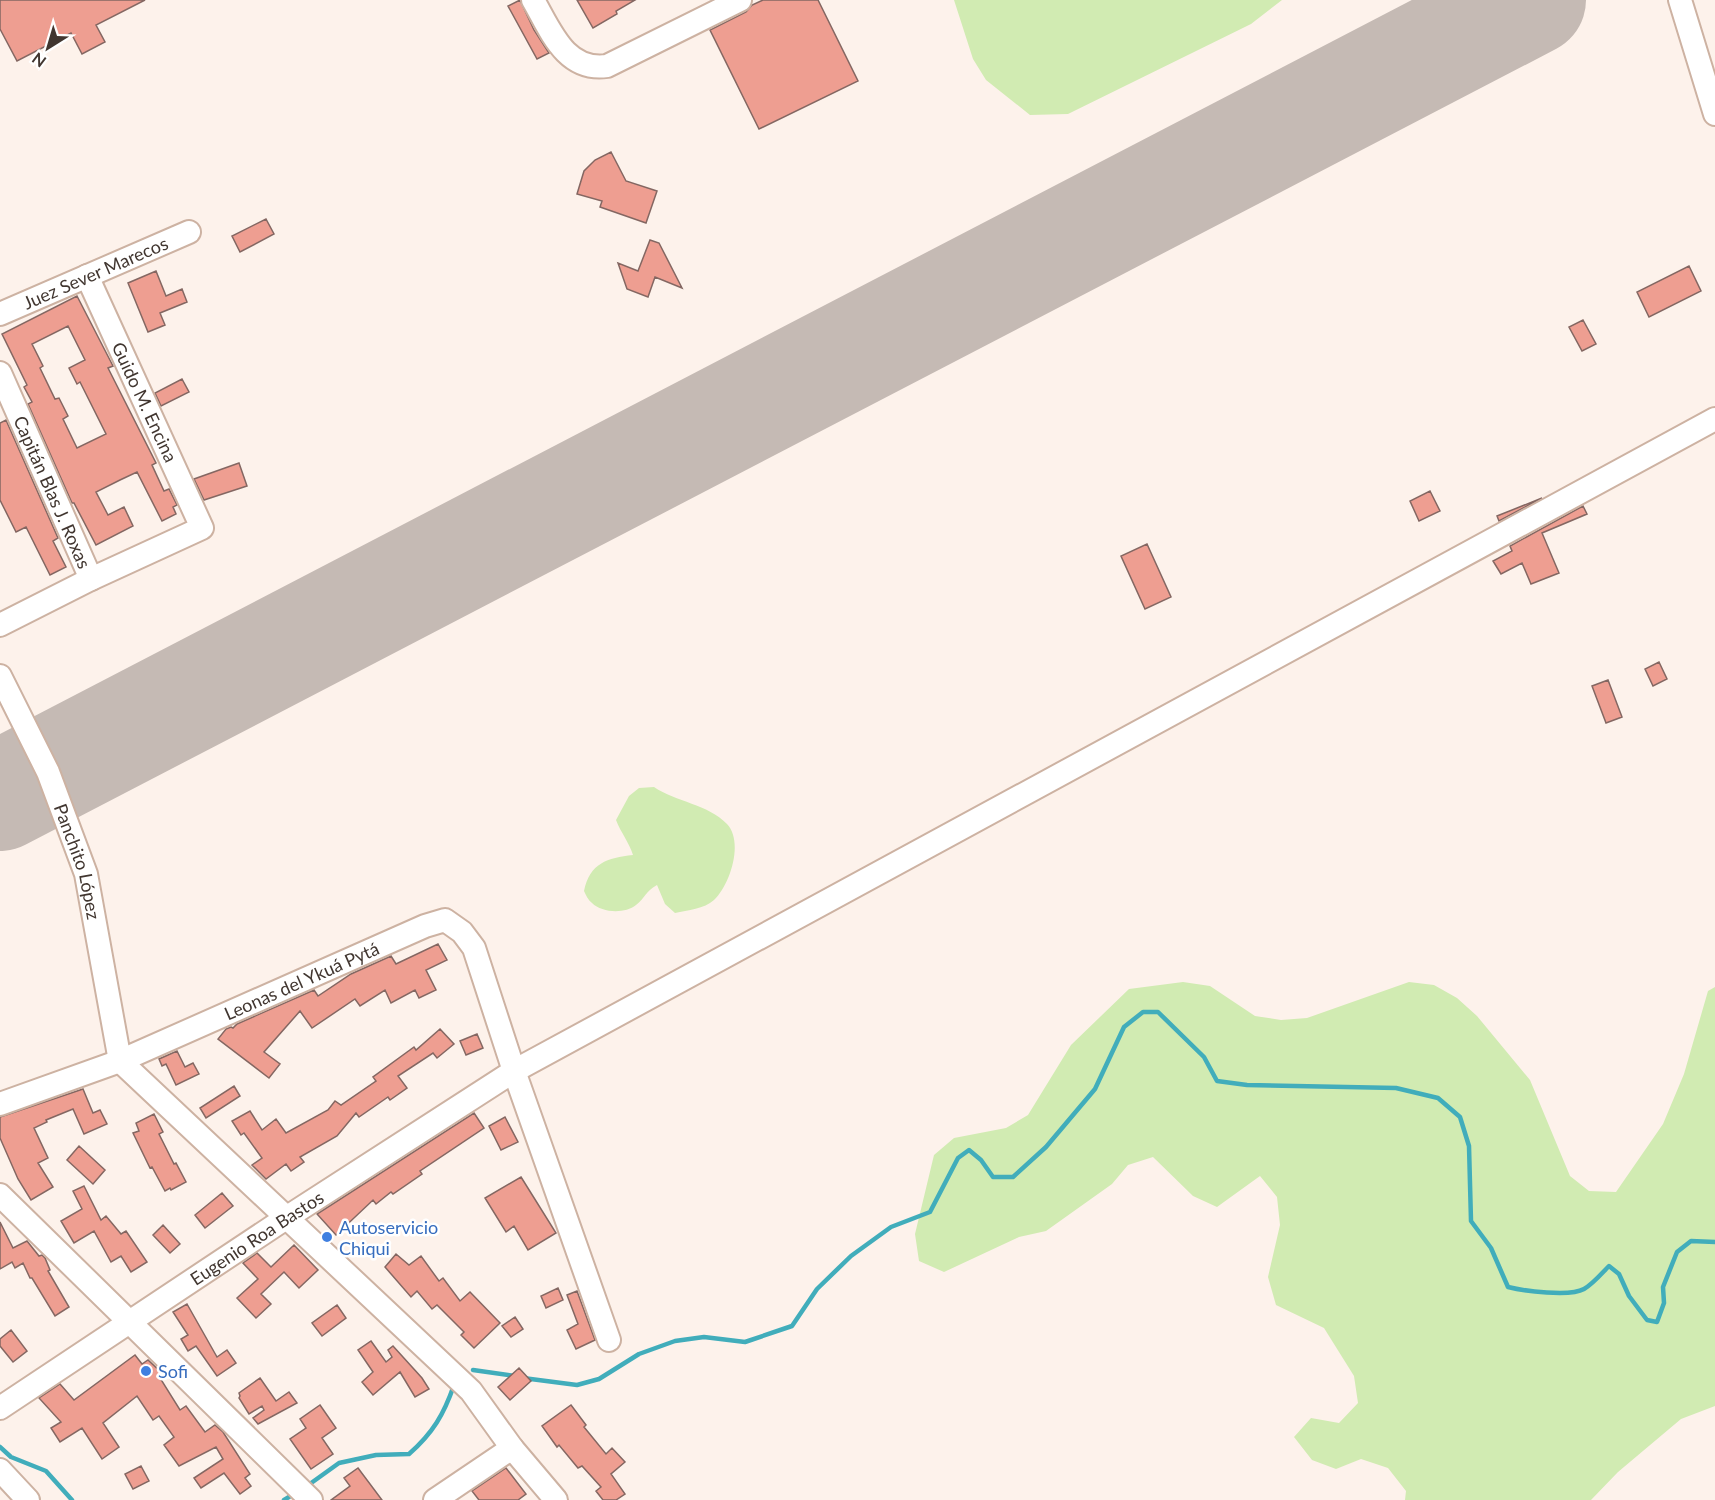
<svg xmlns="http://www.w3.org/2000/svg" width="1715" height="1500" font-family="Lato,sans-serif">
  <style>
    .green { fill: #d1ebb2 }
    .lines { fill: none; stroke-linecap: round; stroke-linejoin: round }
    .stream { stroke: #41adbb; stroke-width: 4.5 }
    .runway { stroke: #c5bab4; stroke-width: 110 }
    .building { fill: #ee9e91; stroke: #846762; stroke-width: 1.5; fill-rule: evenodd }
    .minor-casing { stroke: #cdb2a2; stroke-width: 26 }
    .minor { stroke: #fff; stroke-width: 22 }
    .shop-dot { fill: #3f7fe0; stroke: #fff; stroke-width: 2 }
    .labels { text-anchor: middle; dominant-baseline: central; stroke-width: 5; stroke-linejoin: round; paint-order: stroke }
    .street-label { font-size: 18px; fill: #413630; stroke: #fff }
    .shop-label { font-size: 18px; fill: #366cbe; stroke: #fff; text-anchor: start }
  </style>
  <rect width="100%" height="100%" fill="#fdf2eb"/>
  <path class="green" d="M954,0H1282L1251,24L1068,114L1030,115L986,80L973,59Z
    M654,787C676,802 708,804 727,824C744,842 730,885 714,900C704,909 688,910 675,913L665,904L657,885C645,892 645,898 636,905C625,914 602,913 592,903C588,900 586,895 584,891C590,863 607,858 633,855C629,842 621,833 616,820L629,796L639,788Z
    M1183,982L1210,986L1255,1016L1281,1020L1307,1018L1409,982L1434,985L1457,998L1477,1016L1530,1080L1570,1176L1589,1191L1616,1192L1663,1124L1684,1074L1708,991L1715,987V1406L1681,1419L1618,1472L1591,1500H1405L1406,1491L1388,1468L1361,1459L1336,1469L1312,1460L1294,1437L1311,1418L1339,1423L1358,1403L1354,1376L1324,1328L1276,1305L1268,1277L1280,1225L1277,1197L1260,1176L1217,1207L1193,1196L1153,1157L1128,1165L1112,1184L1046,1231L1019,1237L944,1272L919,1261L915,1234L934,1155L954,1138L1006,1128L1028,1115L1071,1045L1129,989Z"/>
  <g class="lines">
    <path class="stream" d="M473,1370L515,1376
      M523,1378L577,1385L599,1379L639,1354L675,1341L704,1337L745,1342L792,1326L817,1289L851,1256L891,1227L930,1212L958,1158L969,1150L981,1160L993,1177H1013L1046,1147L1095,1089L1124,1027L1143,1012H1158L1204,1057L1217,1081L1247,1085L1396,1088L1438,1098L1460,1117L1469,1146L1471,1221L1491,1248L1508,1287C1524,1291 1570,1297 1584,1289C1593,1284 1602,1273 1609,1266L1619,1274L1629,1296L1647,1320L1657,1322L1664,1303L1663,1287L1677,1252L1691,1241L1715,1242
      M0,1447L11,1457L46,1471L72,1500
      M307,1486L339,1463L376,1455L409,1454C433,1433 444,1414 454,1385
      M284,1500L289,1497"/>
    <path class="runway" d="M0,796L1531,0"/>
  </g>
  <path class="building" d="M0,0H145L96,25L105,42L82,54L71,33L17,61L0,29Z
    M520,0L534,30L549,53L537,59L508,6Z
    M577,0H635L616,11L617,14L593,28Z
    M763,0H818L858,81L759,129L710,30L746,12L752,5Z
    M611,152L626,181L657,191L646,223L600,207L602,201L577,194L584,171L595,160Z
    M266,219L274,234L240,252L232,236Z
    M650,240L659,243L682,288L655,277L648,297L627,289L618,263L638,271Z
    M1689,266L1701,291L1649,317L1637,292Z
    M156,271L166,296L182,289L187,302L160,313L165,325L148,332L128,283Z
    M77,296L113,366L108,368L156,463L152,465L164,491L169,489L177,505L173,507L176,514L162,521L137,472L120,480L96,492L108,515L124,507L133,526L96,545L74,503H72L28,404L32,402L24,387L27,385L2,334ZM68,326L85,360L69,368L77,384L80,382L106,434L77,448L63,419L68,416L59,398L55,399L40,368L43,366L32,344Z
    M1583,320L1596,344L1582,351L1569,327Z
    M182,379L189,392L161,406L155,393Z
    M6,420L58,538L53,541L66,567L50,575L26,527L16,532L0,500V423Z
    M239,463L247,486L204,500L194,479Z
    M1430,491L1440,511L1419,521L1410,501Z
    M1542,498L1499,521L1497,516Z
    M1583,506L1587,514L1542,533L1559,573L1531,584L1522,563L1501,574L1493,561L1512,551L1510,546Z
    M1147,544L1171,597L1145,609L1121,556Z
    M1659,662L1667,679L1653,686L1645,669Z
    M1608,680L1622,717L1606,723L1592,686Z
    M438,944L447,960L426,970L436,990L419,998L415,990L391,1003L385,990L360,1006L355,999L312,1028L300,1011L264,1052L280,1064L269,1078L218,1039L226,1029L231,1027L233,1028L237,1024L314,990L318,996L351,974L391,956L396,964Z
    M440,1029L454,1044L437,1058L433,1053L398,1076L407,1088L390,1100L388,1097L359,1117L356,1113L337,1136L300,1157L304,1162L291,1171L286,1164L266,1179L252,1165L262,1158L244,1133L241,1135L232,1121L250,1111L262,1130L276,1119L286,1133L328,1110L335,1101L341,1105L376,1081L373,1077L414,1047L416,1050Z
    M477,1034L483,1048L466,1055L460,1041Z
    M177,1051L185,1067L193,1063L199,1074L176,1085L166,1064L162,1066L159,1059Z
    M234,1086L240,1096L206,1118L200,1108Z
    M83,1089L93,1113L100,1110L107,1124L84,1134L73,1109L46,1120L47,1122L34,1128L48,1158L38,1163L53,1187L31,1200L18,1179L0,1138V1117Z
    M474,1113L484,1128L420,1171L422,1174L393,1194L391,1192L376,1204L373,1200L336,1235L317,1214Z
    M154,1114L163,1132L159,1134L174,1164L176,1163L186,1182L171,1190L170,1188L165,1191L152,1167L150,1168L133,1133L139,1131L136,1123Z
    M505,1117L518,1142L501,1150L489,1126Z
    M79,1146L105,1170L93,1184L67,1160Z
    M521,1177L556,1233L528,1250L514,1226L506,1232L485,1198Z
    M84,1186L101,1220L106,1216L121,1234L126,1231L147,1262L131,1272L121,1256L111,1262L94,1231L74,1243L61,1221L82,1209L73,1191Z
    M222,1193L233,1206L205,1228L195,1215Z
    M0,1222L13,1248L27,1241L39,1256L42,1255L45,1258L50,1270L48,1271L69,1307L55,1316L32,1278H30L23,1263L15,1268L12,1262L0,1269Z
    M163,1225L180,1244L170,1253L153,1235Z
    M294,1245L318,1270L299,1288L284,1272L261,1294L271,1304L256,1318L237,1298L258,1279L243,1263L257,1253L271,1267Z
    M396,1254L409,1265L421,1256L439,1281L443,1278L460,1301L470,1292L500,1323L474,1348L461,1335L464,1332L437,1305L432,1309L417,1291L411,1297L385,1267Z
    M558,1288L563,1300L546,1308L541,1296Z
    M577,1291L595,1340L576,1349L567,1330L578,1324L567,1295Z
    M187,1304L217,1357L227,1350L236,1363L217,1376L196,1346L188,1351L181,1339L188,1335L173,1312Z
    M337,1305L346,1318L322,1336L312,1323Z
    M515,1317L523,1329L511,1337L502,1326Z
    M11,1330L27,1351L13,1362L0,1346V1339Z
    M371,1341L386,1362L392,1357L388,1350L393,1346L422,1378L429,1389L415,1397L400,1372L373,1395L362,1382L373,1372L358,1350Z
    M135,1355L142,1364L148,1360L164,1375L160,1378L180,1410L186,1406L205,1432L215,1425L223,1432L250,1474L245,1478L251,1486L240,1494L224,1473L201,1488L194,1478L223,1459L216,1447L179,1466L164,1445L174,1437L159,1416L153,1420L137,1396L103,1423L119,1447L102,1459L82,1428L60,1442L51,1428L61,1422L39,1398L60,1384L74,1400Z
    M519,1368L531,1381L510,1400L498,1387Z
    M260,1378L276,1401L289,1392L297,1403L258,1424L253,1418L264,1410L262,1406L249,1414L239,1398L240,1396L239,1393Z
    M320,1405L336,1428L322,1438L333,1454L311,1469L290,1439L306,1428L300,1419Z
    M571,1405L586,1425L584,1427L606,1454L612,1448L625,1462L611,1474L625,1494L616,1500H603L596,1491L601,1487L582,1466L578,1468L559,1445L557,1447L542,1426Z
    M141,1466L149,1481L133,1489L125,1474Z
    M358,1468L382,1500H331L350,1486L344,1478Z
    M506,1468L526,1494L518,1500H479L472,1491Z"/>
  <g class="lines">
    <defs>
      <g id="minor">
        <path d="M533,0C550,29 565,72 607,66L740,0"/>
        <path d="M1680,0L1715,114"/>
        <path id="s1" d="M0,314L189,232"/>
        <path id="s2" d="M0,373L91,579"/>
        <path d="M0,625L91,579L202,528L87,276"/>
        <path id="s3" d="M0,676L48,772L86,874L120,1061L471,1391L512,1448L556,1500"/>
        <path id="s4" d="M0,1104L120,1061L425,926L445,920L462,932L474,948L514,1071L609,1340"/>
        <path d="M0,1195L311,1500"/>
        <path id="s5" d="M0,1408L286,1218L514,1071L1715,419"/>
        <path d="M0,1470L28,1500"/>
        <path d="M435,1500L512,1448"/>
      </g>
    </defs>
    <use href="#minor" class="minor-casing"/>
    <use href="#minor" class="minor"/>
  </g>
  <g class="shop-dot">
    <circle cx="327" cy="1237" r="6"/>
    <circle cx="146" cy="1371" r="6"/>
  </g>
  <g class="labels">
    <g class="street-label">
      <text stroke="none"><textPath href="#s1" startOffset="104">Juez Sever Marecos</textPath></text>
      <text transform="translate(145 402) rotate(65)">Guido M. Encina</text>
      <text stroke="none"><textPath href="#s2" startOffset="130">Capitán Blas J. Roxas</textPath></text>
      <text stroke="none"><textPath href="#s3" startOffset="202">Panchito López</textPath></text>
      <text stroke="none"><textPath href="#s4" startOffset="326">Leonas del Ykuá Pytá</textPath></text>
      <text stroke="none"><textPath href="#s5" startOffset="308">Eugenio Roa Bastos</textPath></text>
    </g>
    <g class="shop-label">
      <text x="339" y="1227">Autoservicio<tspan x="339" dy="21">Chiqui</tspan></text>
      <text x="158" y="1371">Sofi</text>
    </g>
  </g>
  <g transform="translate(48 48) rotate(217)" stroke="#ffffff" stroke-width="4.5" paint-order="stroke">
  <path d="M0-4.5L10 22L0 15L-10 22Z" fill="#413630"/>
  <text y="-9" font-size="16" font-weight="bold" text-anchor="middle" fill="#413630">N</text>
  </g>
</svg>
